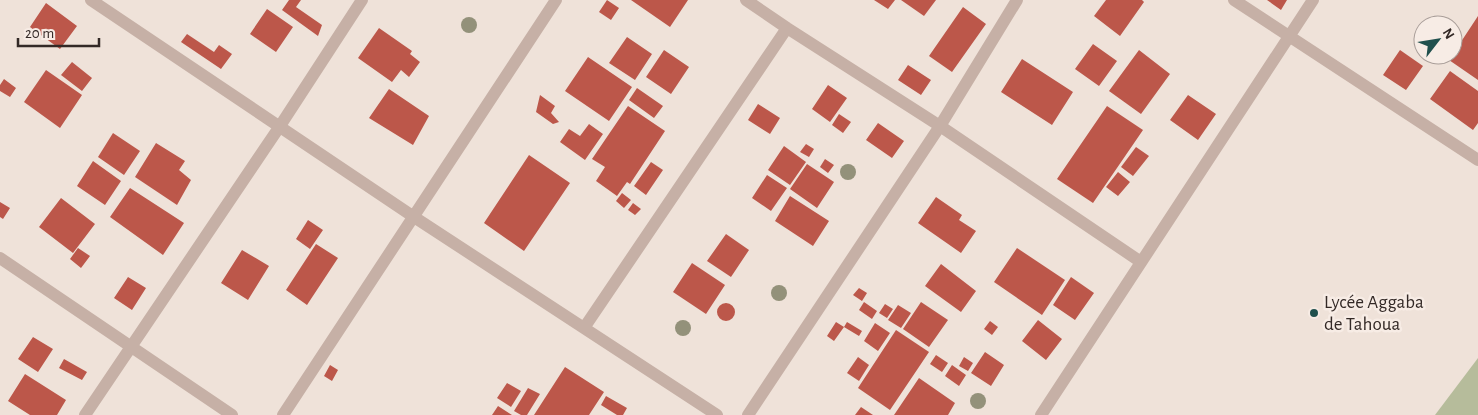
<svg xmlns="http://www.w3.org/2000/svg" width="1478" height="415" font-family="'Alegreya Sans',sans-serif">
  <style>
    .green { fill: #b6bc9b }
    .building { fill: #bc574a }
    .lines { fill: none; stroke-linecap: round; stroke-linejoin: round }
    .minor { stroke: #c6b0a6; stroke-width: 12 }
    .tree { fill: #93917a }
    .poi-dot { fill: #20504d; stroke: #f7ece5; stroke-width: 2 }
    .labels { text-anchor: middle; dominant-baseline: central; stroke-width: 5; stroke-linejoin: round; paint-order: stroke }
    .poi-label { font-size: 19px; fill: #332926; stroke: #f7ece5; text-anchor: start }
  </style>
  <rect width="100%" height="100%" fill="#efe2d9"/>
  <path class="green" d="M1478,358V415H1435Z"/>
  <path class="building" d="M289,0H301L296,7L322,25L318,36L282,10Z
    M607,0L619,8L611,20L599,12Z
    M631,0H688L670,27Z
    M874,0H895L888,9Z
    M901,0H936L924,16Z
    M1106,0H1142L1144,2L1120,36L1094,16Z
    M1267,0H1287L1281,10Z
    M46,3L77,26L60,49L30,27Z
    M963,7L986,24L952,72L929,56Z
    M267,9L293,27L276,52L250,34Z
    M1478,16V80L1449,60Z
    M379,28L412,51L410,54L420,62L409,77L401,70L392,82L358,58Z
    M187,34L214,52L219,45L232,54L221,69L181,42Z
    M627,37L652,54L635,80L609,63Z
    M1093,44L1117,61L1099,86L1075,69Z
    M664,50L689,67L671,94L646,77Z
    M1139,50L1170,74L1141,114L1109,91Z
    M1400,50L1423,66L1406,90L1383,75Z
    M588,57L632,87L609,121L565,91Z
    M1022,59L1073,92L1052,125L1001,92Z
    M72,62L92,78L82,91L61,75Z
    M908,65L931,80L921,95L898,80Z
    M46,70L82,95L60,128L24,102Z
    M1450,71L1478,91V123L1473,130L1430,99Z
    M4,79L16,88L10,97L0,91V85Z
    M828,85L847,98L830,122L812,109Z
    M637,88L663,106L654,118L629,100Z
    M389,89L429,116L413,145L369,118Z
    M540,95L555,106L551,113L559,122L553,124L536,112Z
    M1188,95L1216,114L1198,140L1170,120Z
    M758,104L780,118L770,134L748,120Z
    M628,106L665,131L630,184L627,182L617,196L596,181L605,167L592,159Z
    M1107,106L1143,130L1093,203L1057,179Z
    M839,114L851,122L843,133L832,125Z
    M878,123L904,141L892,158L866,140Z
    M589,124L603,134L585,160L560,142L569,129L580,136Z
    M113,133L140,151L124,175L98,157Z
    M156,143L185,161L179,170L191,180L177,205L135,177Z
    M806,144L814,149L809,157L800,152Z
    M784,146L806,162L790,185L768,170Z
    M1136,147L1149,156L1133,176L1121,167Z
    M529,155L570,183L524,251L484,223Z
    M825,159L834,165L828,173L820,167Z
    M93,161L121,181L105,205L77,186Z
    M651,162L663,170L646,195L634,186Z
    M807,164L834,182L817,208L790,189Z
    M1118,172L1130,182L1118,196L1106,187Z
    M767,175L787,188L771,211L752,198Z
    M130,188L184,223L163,255L110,217Z
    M622,193L631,200L624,208L616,201Z
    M790,196L829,221L813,246L775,221Z
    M936,197L962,215L959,220L976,231L961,253L918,223Z
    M61,198L95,224L73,253L39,227Z
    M0,202L10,208L3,219L0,217Z
    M633,203L641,209L635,215L628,210Z
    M308,220L323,230L310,249L296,239Z
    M726,234L749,250L731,277L707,261Z
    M316,244L338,258L307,305L286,290Z
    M78,248L90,256L81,268L70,259Z
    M1017,248L1065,280L1042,315L994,282Z
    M242,250L269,266L248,300L221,283Z
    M692,263L725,285L706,314L673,292Z
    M941,264L976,291L961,312L925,286Z
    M128,277L146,288L132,310L114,298Z
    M1071,277L1094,293L1075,320L1053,305Z
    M859,288L867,293L862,301L853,295Z
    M864,302L877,311L872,319L859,310Z
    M921,302L948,320L929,347L903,329Z
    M717 312a9 9 0 1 1 18 0a9 9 0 1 1-18 0Z
    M885,304L893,309L887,318L879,313Z
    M898,305L911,313L901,328L888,320Z
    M1038,320L1062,339L1046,360L1022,341Z
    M990,321L998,327L992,335L984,329Z
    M836,322L844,327L834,341L827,336Z
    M847,322L862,331L859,336L844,327Z
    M875,323L890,333L878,351L864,341Z
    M896,330L929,352L890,410L858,388Z
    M33,337L53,349L38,372L18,359Z
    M985,352L1004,365L991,386L971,373Z
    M936,355L948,363L942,372L930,364Z
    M858,357L869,365L859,381L847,373Z
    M964,357L973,363L968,371L959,366Z
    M64,359L87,372L82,380L59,368Z
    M330,365L338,370L332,381L324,376Z
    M952,365L966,375L959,386L945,376Z
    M565,367L604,392L589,415H534Z
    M25,374L66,400L57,415H30L8,401Z
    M919,378L955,403L948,415H894Z
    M507,383L521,391L511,407L497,398Z
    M528,388L540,394L527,415H521L514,411Z
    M606,396L627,408L623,415H617L601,405Z
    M498,406L512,415H492Z
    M861,407L873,415H855Z"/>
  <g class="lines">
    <path class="minor" d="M91,0L414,217L717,415
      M746,0L787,28L940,126L1141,262
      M1234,0L1478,160
      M0,258L232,415
      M584,328L787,28
      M85,415L280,126L362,0
      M283,415L556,0
      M748,415L940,126L1017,0
      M1041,415L1313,0"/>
  </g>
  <g class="tree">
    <circle cx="469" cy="25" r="8"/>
    <circle cx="848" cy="172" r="8"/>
    <circle cx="779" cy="293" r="8"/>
    <circle cx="683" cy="328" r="8"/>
    <circle cx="978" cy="401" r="8"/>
  </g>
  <circle class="poi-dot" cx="1314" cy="313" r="5"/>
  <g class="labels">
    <g class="poi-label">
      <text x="1324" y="302">Lycée Aggaba<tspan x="1324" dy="22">de Tahoua</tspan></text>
    </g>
  </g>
  <g transform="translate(1438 40) rotate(59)"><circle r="24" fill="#f7ece5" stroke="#a99e99"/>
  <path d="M0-4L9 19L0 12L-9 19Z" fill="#20504d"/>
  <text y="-8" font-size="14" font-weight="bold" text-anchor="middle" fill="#332926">N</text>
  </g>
  <path d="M18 38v8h81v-8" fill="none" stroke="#332926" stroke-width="2.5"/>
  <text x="25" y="38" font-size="15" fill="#332926" stroke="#f7ece5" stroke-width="4" paint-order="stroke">20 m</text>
</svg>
